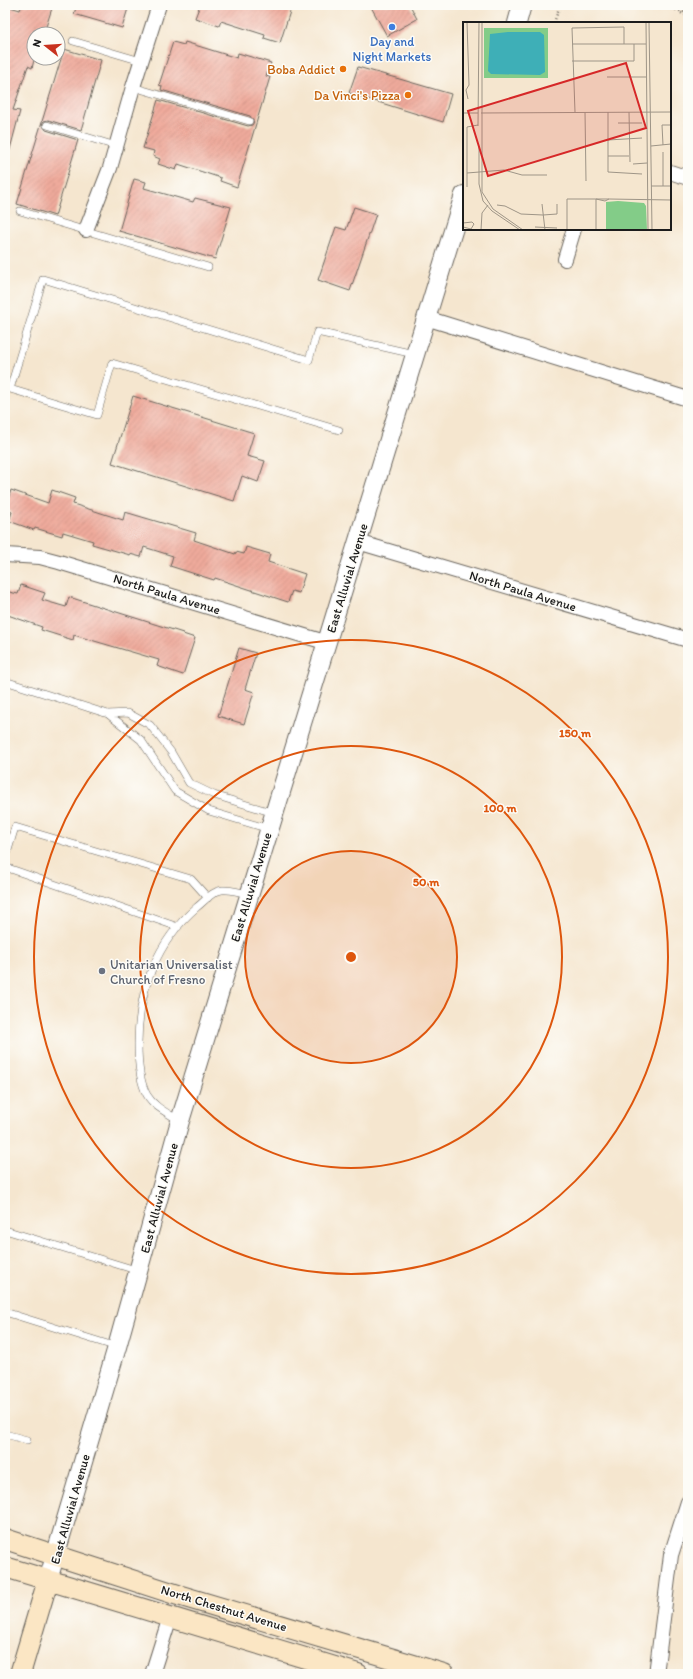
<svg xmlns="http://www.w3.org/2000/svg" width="693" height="1679" font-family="Itim,sans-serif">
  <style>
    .building { fill: url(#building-hatch) }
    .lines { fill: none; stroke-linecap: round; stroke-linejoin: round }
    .service-casing { stroke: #68635b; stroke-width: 8 }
    .minor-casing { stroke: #68635b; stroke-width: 16 }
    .tertiary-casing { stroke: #68635b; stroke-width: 20 }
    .secondary-casing { stroke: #68635b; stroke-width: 22 }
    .path { stroke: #68635b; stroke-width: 2.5; stroke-dasharray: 1 3; stroke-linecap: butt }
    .service { stroke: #fff; stroke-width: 7 }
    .minor { stroke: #fff; stroke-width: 14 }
    .tertiary { stroke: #fff; stroke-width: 18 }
    .secondary { stroke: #fbe6c4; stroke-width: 20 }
    .ring { fill: none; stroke: #de560d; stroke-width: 2 }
    .shop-dot { fill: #3f7fe0; stroke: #fdfcf7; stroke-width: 1.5 }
    .food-dot { fill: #e8710a; stroke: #fdfcf7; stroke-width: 1.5 }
    .worship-dot { fill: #6b7280; stroke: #fdfcf7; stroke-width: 1.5 }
    .labels { text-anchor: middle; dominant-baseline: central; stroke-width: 3; stroke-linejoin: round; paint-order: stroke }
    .shop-label { font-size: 13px; fill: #366cbe; stroke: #fdfcf7 }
    .food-label { font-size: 13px; fill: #c56008; stroke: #fdfcf7; text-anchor: end }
    .street-label { font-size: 13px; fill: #1c1c1c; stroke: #fdfcf7 }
    .worship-label { font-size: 13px; fill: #5b616d; stroke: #fdfcf7; text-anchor: start }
    .inset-road { fill: none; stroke: #9e9587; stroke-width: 1 }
    .view { fill: #d62828; fill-opacity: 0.15; stroke: #d62828; stroke-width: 2 }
    .inset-edge { fill: none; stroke: #1c1c1c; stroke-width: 2 }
    .centre { fill: #de560d; stroke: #fdfcf7; stroke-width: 2 }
    .ring-label { font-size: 12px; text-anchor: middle; font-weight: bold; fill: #de560d; stroke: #fdfcf7; stroke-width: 3; stroke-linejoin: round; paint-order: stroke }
  </style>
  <defs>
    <pattern id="building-hatch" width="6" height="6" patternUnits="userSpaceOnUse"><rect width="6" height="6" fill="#efaa9b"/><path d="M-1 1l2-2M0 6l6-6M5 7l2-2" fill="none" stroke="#cc9285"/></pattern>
  </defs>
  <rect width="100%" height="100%" fill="#fdfcf7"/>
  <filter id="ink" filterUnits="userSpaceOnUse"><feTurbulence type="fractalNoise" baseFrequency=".025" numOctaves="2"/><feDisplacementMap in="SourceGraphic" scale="8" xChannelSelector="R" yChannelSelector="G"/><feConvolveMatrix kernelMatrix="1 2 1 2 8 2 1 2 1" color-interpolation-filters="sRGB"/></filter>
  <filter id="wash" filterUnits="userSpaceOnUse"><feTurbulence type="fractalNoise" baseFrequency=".012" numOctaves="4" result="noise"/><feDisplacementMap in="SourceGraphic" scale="16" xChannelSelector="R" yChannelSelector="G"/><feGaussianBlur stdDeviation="0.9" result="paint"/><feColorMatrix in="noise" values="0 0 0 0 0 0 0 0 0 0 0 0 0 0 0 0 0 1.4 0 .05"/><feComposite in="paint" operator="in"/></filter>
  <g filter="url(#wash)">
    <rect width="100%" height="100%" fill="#f5e6cf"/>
    <g id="blocks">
      <path class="building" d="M22,5H53L44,33L34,30V60L32,68L28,66L13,110L20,111L9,153L5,152V22L10,7L20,10Z
        M77,5H129L122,28L74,14Z
        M200,5H292L280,43L264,38L265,35L221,21L219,26L195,18Z
        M370,5H410L417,19L387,36Z
        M173,42L184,45L185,42L237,58L238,53L271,63L266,76L270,77L237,187L220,181L221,178L178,164L176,170L158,164L160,159L153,156L154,151L143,148L158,100L248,126L252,125L254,122L250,116L161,90L162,86L159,85Z
        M64,49L101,60L81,130L48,120L44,121L42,124L46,130L78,140L55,216L17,204Z
        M358,67L451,94L443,122L349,93Z
        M134,179L146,182L144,188L193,202L195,198L231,207L215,259L119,231Z
        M354,207L376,214L350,291L318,280L336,227L346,230Z
        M133,396L254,433L247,456L265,461L258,482L242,476L234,501L112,463Z
        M11,490L48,503L52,490L75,498L73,504L123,520L125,512L196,533L194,540L235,554L236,552L244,554L246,547L270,554L268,562L305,574L299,593L292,591L288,602L215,578L214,580L170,566L173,556L144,547L141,557L130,554V555L92,544L93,541L63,532L62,536L35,528L34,530L9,521L12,512L5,509Z
        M21,585L45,593L42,600L66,607L69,597L183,633V634L195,638L183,675L157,666L159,660L74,635L73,640L41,630L42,627L5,614V591L18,594Z
        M239,648L256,653L245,689L254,692L244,724L218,716Z"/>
    </g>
  </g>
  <g filter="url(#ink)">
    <use href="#blocks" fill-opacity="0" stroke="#68635b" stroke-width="1"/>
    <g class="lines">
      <defs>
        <path id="service" d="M73,41L141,61
          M133,87L249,121
          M47,125L116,146
          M20,211L208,267
          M339,430L112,363L97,415L10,389L43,279L309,360L317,332L414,354
          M5,681L108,714
          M269,829L209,811L175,791L141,740L108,714L128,713L150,725L171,752L189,783L214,795L274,813
          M5,860L15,827L191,879L208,898
          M5,867L178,927
          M180,1121C168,1113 154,1107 147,1095C139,1081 138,1060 138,1044C138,991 156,942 197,907C205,901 212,891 222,890C230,889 241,893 249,894
          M5,1230L139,1271
          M5,1312L117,1347
          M5,1434L27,1440"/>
        <path id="minor" d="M670,172L688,178
          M86,230L110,168L133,87L159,5
          M565,259L574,229
          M426,318L688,399
          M358,542L688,640
          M5,555L40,557L59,562L328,643
          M152,1674L170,1617
          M656,1674L671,1555L688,1502"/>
        <path id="tertiary" d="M517,23L522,5
          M48,1580L117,1347L180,1121L464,195"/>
        <path id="secondary" d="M5,1539L178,1595L444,1674
          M5,1567L358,1674
          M20,1674L48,1580"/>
      </defs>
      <use href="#service" class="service-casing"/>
      <use href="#minor" class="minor-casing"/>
      <use href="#tertiary" class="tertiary-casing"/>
      <use href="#secondary" class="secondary-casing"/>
      <path class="path" d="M656,5L688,13
        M681,13L688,16
        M554,23L560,5"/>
      <use href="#service" class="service"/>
      <use href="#minor" class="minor"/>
      <use href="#tertiary" class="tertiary"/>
      <use href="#secondary" class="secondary"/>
    </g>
  </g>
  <circle cx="351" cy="957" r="106" fill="#de560d" fill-opacity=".12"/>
  <g class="ring">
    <circle cx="351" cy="957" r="106"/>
    <circle cx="351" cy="957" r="211"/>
    <circle cx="351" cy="957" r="317"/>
  </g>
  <circle class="shop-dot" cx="392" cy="27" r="4"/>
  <g class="food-dot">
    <circle cx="343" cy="69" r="4"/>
    <circle cx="408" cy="95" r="4"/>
  </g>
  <circle class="worship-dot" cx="102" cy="971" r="4"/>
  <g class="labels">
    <g class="shop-label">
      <text x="392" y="41">Day and<tspan x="392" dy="15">Night Markets</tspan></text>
    </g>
    <g class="food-label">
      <text x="335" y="69">Boba Addict</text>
      <text x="400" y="95">Da Vinci's Pizza</text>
    </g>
    <g class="street-label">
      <text transform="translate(347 578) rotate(-73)">East Alluvial Avenue</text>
      <text transform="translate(523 591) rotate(17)">North Paula Avenue</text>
      <text transform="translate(167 594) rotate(17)">North Paula Avenue</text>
      <text transform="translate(251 887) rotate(-73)">East Alluvial Avenue</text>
      <text transform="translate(159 1198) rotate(-75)">East Alluvial Avenue</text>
      <text transform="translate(70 1509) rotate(-74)">East Alluvial Avenue</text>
      <text transform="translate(224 1608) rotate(17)">North Chestnut Avenue</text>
    </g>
    <g class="worship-label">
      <text x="110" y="964">Unitarian Universalist<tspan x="110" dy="15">Church of Fresno</tspan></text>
    </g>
  </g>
  <g transform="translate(463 22)">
    <rect width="208" height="208" fill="#f5e6cf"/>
    <path d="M21,6H85V56H21ZM155,179L181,181L183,184L184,208H143V180Z" fill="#83cc88"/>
    <path d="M45,10H77L81,13L82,50L77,53L28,52L25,49L27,12Z" fill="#3eafb7"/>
    <path class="inset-road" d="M4,0L6,63M19,0V170L30,187L60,208M183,0L185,208M186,0L189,208M109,22H183M109,39H171V22M144,55H183M5,77L3,68L6,63M112,90L109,6L161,5V22M122,90L123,159M145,90V150L179,152M166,90L167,140M0,91H15M18,91L208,90M155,101H179M15,104L16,0M145,118L179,116M200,123L199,103H208M16,124V162L20,179L29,189L57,208M188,124L208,122M200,130V164M145,134H166M170,142L184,141M4,151L41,148L59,153H84M188,164H208M4,165V105L15,103M133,177H146L142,179ZM146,177L208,178M79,182L82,208M34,183L42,184L58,192L80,193L94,192V182M0,201L9,200L11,202L8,207L0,205M72,205L94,206M18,208L19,191L25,183M104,208V177H133V208"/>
    <path class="view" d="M163,41L183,106L25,154L5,89Z"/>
    <rect width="208" height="208" class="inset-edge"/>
  </g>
  <circle cx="351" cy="957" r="6" class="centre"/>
  <g class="ring-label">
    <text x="575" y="737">150 m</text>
    <text x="500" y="812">100 m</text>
    <text x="426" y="886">50 m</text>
  </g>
  <rect width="693" height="1679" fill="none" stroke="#fdfcf7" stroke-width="20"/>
  <g transform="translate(46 46) rotate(287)"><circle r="19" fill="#fdfcf7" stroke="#a3a29f"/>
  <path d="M0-3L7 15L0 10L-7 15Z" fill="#c8321e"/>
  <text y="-6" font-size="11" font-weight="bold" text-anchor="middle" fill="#1c1c1c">N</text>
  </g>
</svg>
